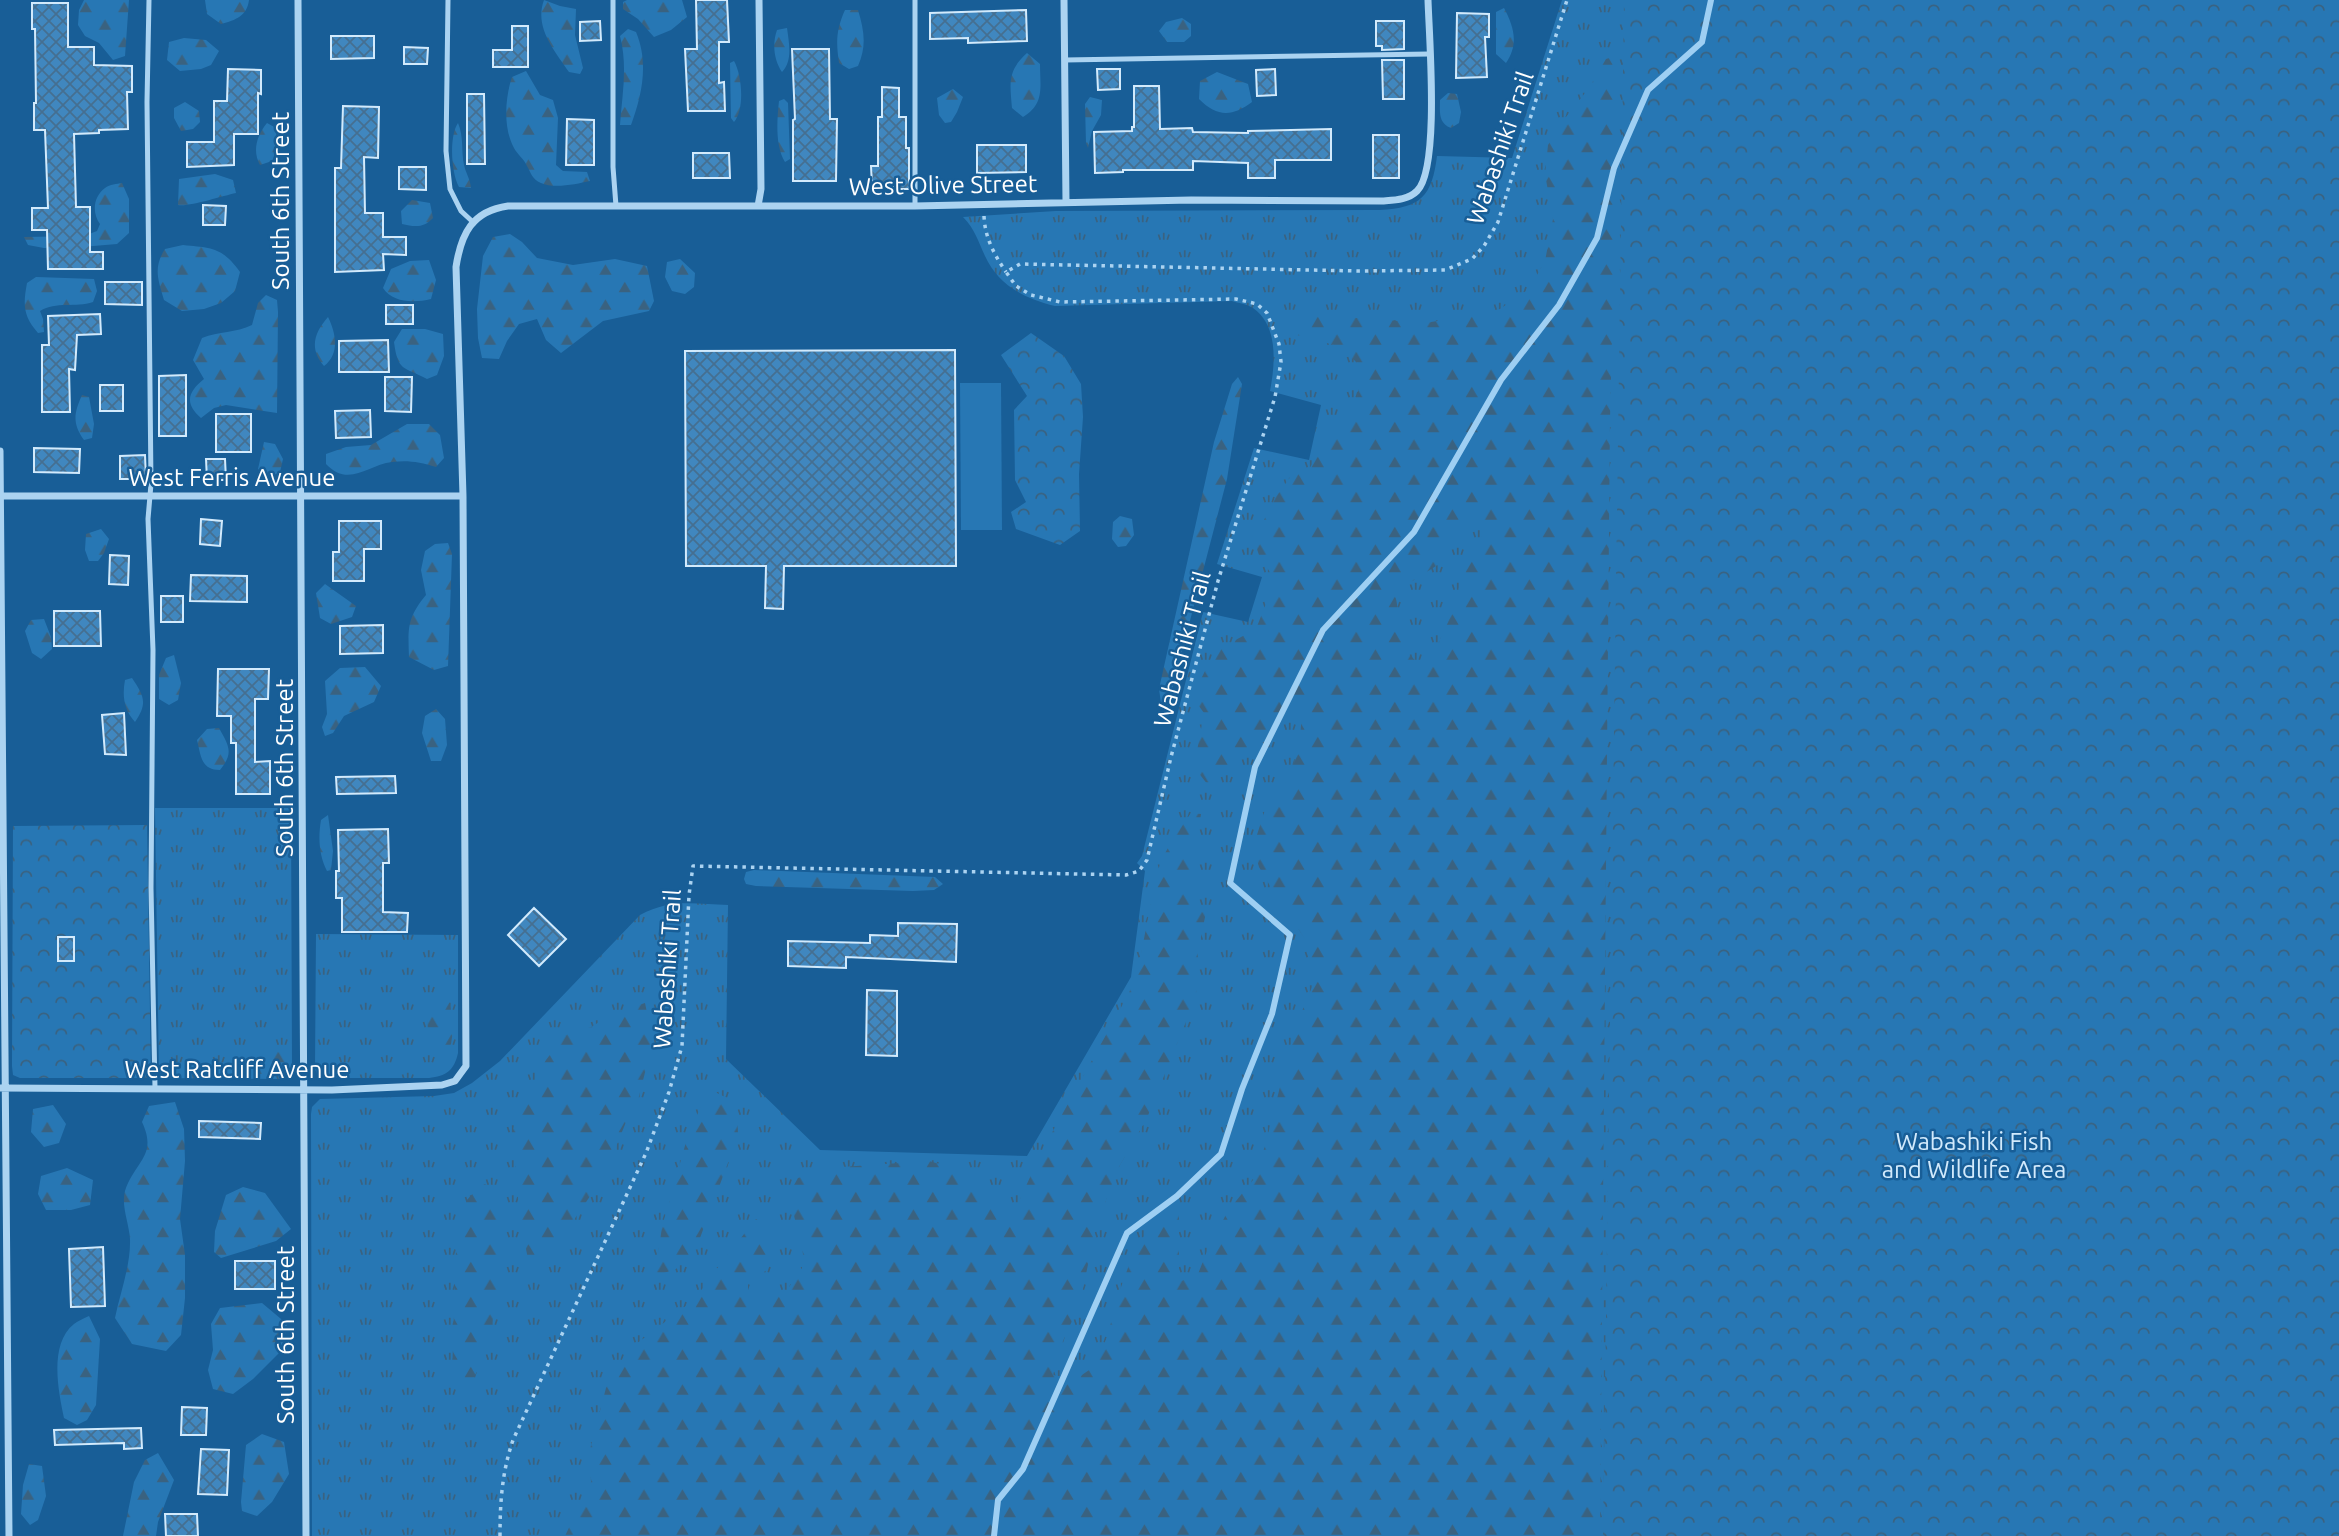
<svg xmlns="http://www.w3.org/2000/svg" width="2339" height="1536" font-family="Ubuntu,sans-serif">
  <style>
    .grass { fill: url(#grass-tufts) }
    .forest { fill: url(#forest-firs); fill-rule: evenodd }
    .park { fill: url(#park-crowns) }
    .pitch { fill: #2777b4 }
    .lines { fill: none; stroke-linecap: round; stroke-linejoin: round }
    .stream { stroke: #9ecff3; stroke-width: 6 }
    .building { fill: url(#building-cross-hatch); stroke: #d2eafc; stroke-width: 2 }
    .path { stroke: #abd3f1; stroke-width: 3.5; stroke-dasharray: 3.5 5; stroke-linecap: butt }
    .lane { stroke: #abd3f1; stroke-width: 5 }
    .street { stroke: #abd3f1; stroke-width: 7 }
    .labels { text-anchor: middle; dominant-baseline: central; stroke-width: 5; stroke-linejoin: round; paint-order: stroke }
    .street-label { font-size: 24px; fill: #fff; stroke: #185e97 }
    .park-label { font-size: 24px; fill: #d2eafc; stroke: #185e97 }
  </style>
  <defs>
    <pattern id="grass-tufts" width="24" height="20" patternUnits="userSpaceOnUse" patternTransform="scale(1.75)"><rect width="24" height="20" fill="#2777b4"/><path d="M3 7l-1-3M5 7V3M7 7l1-3M15 17l-1-3M17 17v-4M19 17l1-3" fill="none" stroke="#3a6280"/></pattern>
    <pattern id="forest-firs" width="22" height="20" patternUnits="userSpaceOnUse" patternTransform="scale(1.75)"><rect width="22" height="20" fill="#2777b4"/><path d="M5 1l3.5 6h-7zM16 11l3.5 6h-7z" fill="#3a6280"/></pattern>
    <pattern id="park-crowns" width="20" height="18" patternUnits="userSpaceOnUse" patternTransform="scale(1.75)"><rect width="20" height="18" fill="#2777b4"/><path d="M2 6a3 3 0 1 1 6 0M12 15a3 3 0 1 1 6 0" fill="none" stroke="#3a6280"/></pattern>
    <pattern id="building-cross-hatch" width="8" height="8" patternUnits="userSpaceOnUse" patternTransform="scale(1.75)"><rect width="8" height="8" fill="#4087bf"/><path d="M0 0l8 8M0 8l8-8" fill="none" stroke="#456f91"/></pattern>
  </defs>
  <rect width="100%" height="100%" fill="#185e97"/>
  <path class="grass" d="M1562,0H2339V1536H312L311,1114L312,1107L320,1099L434,1096L454,1093L472,1083L500,1061L640,915C671,898 695,904 728,905L726,1059L820,1150L1027,1156L1131,977L1145,871L1137,863L1142,856L1203,612L1248,622L1262,577L1217,564L1254,448L1309,460L1321,405L1270,391C1275,365 1279,326 1253,308C1247,304 1238,303 1232,301L1055,306C1025,299 998,285 985,256C978,241 975,229 963,217L1056,211L1380,210C1421,208 1432,196 1437,156L1512,158Z
    M155,808H291L292,1070L285,1079L162,1078L159,1077Z
    M316,934L458,935V1053C454,1071 446,1076 429,1078H319L315,1069Z"/>
  <path class="forest" d="M84,0H129L125,56L113,60L99,43L85,36L78,25L79,10Z
    M205,0H249C247,16 236,20 221,24L207,14Z
    M544,0L560,6L576,9L575,35L583,68L580,74L569,72C554,50 534,27 544,0Z
    M627,0H682L687,17L671,30L654,37L638,19L623,9V2Z
    M1504,8C1514,27 1519,44 1506,63L1496,54V12Z
    M845,10H858C864,30 867,46 858,66L849,69L839,63C836,42 836,30 845,10Z
    M1182,18L1191,24V36L1184,42H1167L1159,31L1166,22Z
    M787,28C789,43 793,61 782,72C774,60 772,44 777,30Z
    M628,29L636,32C649,63 642,95 631,125H620C622,96 628,66 620,36Z
    M184,38L206,40L219,51L211,65L201,69L180,71L167,60L169,42Z
    M1027,53L1040,64C1040,87 1045,104 1023,117L1012,108C1010,83 1007,71 1027,53Z
    M1619,55L1610,419L1600,1536H565L591,1482L589,1453L606,1388L627,1351L695,1299L721,1263L756,1219L773,1230L767,1270L748,1282V1292L757,1300L773,1298L787,1290L802,1268L803,1254L789,1194L798,1178L827,1168L929,1161L964,1171L1006,1217L1015,1210L1043,1149L1129,993L1138,969L1155,883L1161,860L1175,836L1191,813L1201,814L1193,868L1194,894L1206,912L1198,952L1196,997L1147,1118L1120,1165L1096,1226L1080,1303L1063,1341L1053,1375L1076,1379L1095,1366L1107,1337L1120,1290L1129,1265L1159,1207L1179,1209V1282L1198,1274L1209,1246L1228,1211L1253,1180L1265,1146L1295,1028L1315,980L1305,939L1273,891L1259,867L1253,847L1267,804L1281,794L1299,750L1302,713L1289,710L1275,721L1231,768L1208,785L1194,767L1204,713L1196,702L1202,677L1215,651L1256,629L1267,601L1270,572L1260,558L1254,540L1275,498L1291,476L1308,471L1333,429L1357,397L1362,366L1334,345L1297,335L1288,322L1309,316L1382,319L1421,324L1500,309L1529,289L1545,261L1553,219L1545,174L1548,145L1566,117L1589,88L1606,59ZM1478,514L1482,543L1463,575L1448,622L1435,650L1417,662L1404,650L1396,598L1411,582L1436,566L1463,527Z
    M734,61C742,75 745,109 734,122L731,118L730,63Z
    M526,71L540,95L553,100L558,118L556,165L563,171L587,172L590,181C576,184 554,189 541,183C532,179 531,173 527,166C524,159 517,154 514,148C503,128 505,98 512,77Z
    M1217,72L1248,84L1252,102C1232,117 1217,117 1199,99L1200,81Z
    M953,89L963,97L957,112L951,122L945,123L939,115L937,98Z
    M1448,93L1457,94L1461,112L1459,123L1451,128C1438,123 1440,112 1440,100Z
    M1090,97L1102,100L1101,115L1092,131L1088,148L1086,143L1085,104Z
    M784,99L788,103L790,159L785,162C775,146 777,120 779,101Z
    M185,102L199,111L200,122L193,129L181,131L174,118V108Z
    M267,123L276,128L277,150L272,161L260,165C252,151 257,135 267,123Z
    M458,123C464,137 461,151 464,165C466,174 470,178 471,188L459,187C451,173 449,136 458,123Z
    M215,174L233,180L236,193C222,196 189,207 178,205L179,179Z
    M122,183L129,199V233L117,244L69,248H44L28,245L24,237L84,236L97,231L100,224C92,213 93,197 105,188C110,184 117,184 122,183Z
    M412,200L430,203L433,218C424,228 415,227 402,224L401,211Z
    M510,234L522,242L537,258L573,265L615,259L647,266L654,301L649,311L603,321L561,353L546,340L537,319L519,324L507,341L499,359L482,358L478,338L477,309L483,256L493,237Z
    M183,245C212,248 222,247 240,272L235,291L221,303L204,309L182,311L164,300C158,279 153,268 165,249Z
    M680,259L695,273L694,287L685,294L672,291L665,277L667,262Z
    M429,260L436,280L431,299C414,303 393,303 383,288L391,269L410,261Z
    M36,277L94,279L97,291L93,302C75,308 56,301 40,311L43,319L44,332L38,333C23,316 23,305 27,283Z
    M266,295L277,300L278,312L277,413L226,405L214,408L201,418C184,403 188,392 204,379L193,360L202,338C219,331 236,333 252,325L258,303Z
    M328,317C336,333 340,354 324,366C309,349 314,333 328,317Z
    M402,329H425L443,334L444,356L437,375L427,379C403,366 398,372 394,342Z
    M1238,377L1242,384L1227,479L1168,705L1161,703L1159,689L1214,442L1232,384Z
    M82,395L89,397L94,424L92,438L84,440C72,423 74,413 82,395Z
    M407,424H429L440,435L444,458L436,467C420,462 408,460 392,462C367,465 349,488 326,464V454L346,447L371,445Z
    M264,442L275,444L283,459L280,472L268,478L258,469Z
    M1120,516L1132,519L1134,535L1126,546L1118,547L1112,539L1113,522Z
    M101,529L109,539L104,553L98,561H89L85,550L86,534Z
    M448,543L452,554L448,666L434,670L409,657C408,628 407,618 426,595L421,570L425,551L435,544Z
    M325,584L356,606L352,617L331,624L320,618L316,593Z
    M44,619L51,637L52,649L41,659L32,653L25,631L31,620Z
    M174,655L181,683L178,700L169,705L159,699V675L166,658Z
    M365,667L381,686L374,702L344,716L333,733L325,736L322,727L327,714L325,681L340,668Z
    M132,678C144,696 148,703 135,722C124,710 122,696 125,680Z
    M436,709L445,719L447,745L441,761H431L422,733L425,716Z
    M219,728C229,746 234,753 220,770C201,770 201,756 197,740L207,729Z
    M328,815L333,851L331,870L327,871C319,855 318,838 321,820Z
    M754,870L935,877L943,884L934,890L913,891L756,886L746,884L744,879L746,872Z
    M435,999L449,1002L454,1024L451,1044L440,1052L429,1043L427,1015Z
    M645,1003L653,1041L638,1100L626,1122L605,1174L580,1211L556,1246L543,1258L529,1264L520,1219L512,1132L527,1093L546,1060L565,1035L591,1027L614,1013Z
    M269,1049L287,1052V1064L278,1073L259,1074L250,1071L251,1057Z
    M717,1093L737,1103L738,1136L697,1246L676,1269L655,1276L662,1227L688,1135L703,1102Z
    M175,1102L184,1129L185,1161L180,1219L185,1255V1298L181,1335L166,1351L132,1344L115,1318C120,1293 131,1265 130,1239C129,1223 121,1206 125,1191C135,1161 158,1156 142,1122L149,1106Z
    M53,1105L66,1124L59,1143L44,1147L31,1132L33,1109Z
    M67,1168L93,1180L90,1205L71,1210H46L38,1194L41,1176Z
    M482,1183L496,1189C497,1202 500,1215 501,1227C503,1267 492,1362 465,1390L452,1376L456,1248L467,1200Z
    M243,1187L265,1193L291,1229L276,1241L221,1258L214,1252L215,1231L226,1195Z
    M262,1303L287,1324L282,1350L253,1379L233,1394L213,1389L208,1370L213,1350L211,1324L220,1308Z
    M89,1316L100,1339L96,1405L87,1420L77,1425L64,1418C58,1390 49,1344 74,1324C78,1321 84,1318 89,1316Z
    M262,1434L284,1442L289,1474L272,1502L257,1516L242,1511L241,1502L246,1445Z
    M158,1453L174,1480L158,1522L156,1536H123L134,1482L145,1460Z
    M29,1464L42,1466L46,1496L38,1520L30,1525L21,1514L23,1485Z"/>
  <path class="park" d="M1624,0H2339V1536H1603Z
    M1031,333L1064,356L1081,384L1083,417L1079,474L1080,531L1060,545L1016,529L1011,512L1026,502L1015,480L1014,410L1027,396L1001,355Z
    M147,825L151,1078H20L13,1075L12,1066L13,826Z"/>
  <path class="pitch" d="M960,383H1001L1002,530H961Z"/>
  <g class="lines">
    <path class="stream" d="M994,1536L998,1500L1023,1469L1127,1233L1177,1196L1221,1154L1242,1089L1272,1014L1290,935L1230,883L1255,767L1323,630L1414,532L1501,380L1559,305L1597,238L1614,168L1648,90L1702,42L1711,0"/>
  </g>
  <path class="building" d="M696,0H727L729,42H719V83L724,82L725,111H688L685,49H697Z
    M32,3H68V47H94V65L132,66V92H127L128,129L99,130V133L74,134L76,207H90V252H103V269H48L47,230H32V208H48L45,130H34V103H36L35,29H32Z
    M1026,10L1027,41L968,43V38L930,39V13Z
    M1457,13L1489,14V37H1485L1487,77L1456,78Z
    M600,21L601,40L580,41V22Z
    M1376,21H1404V49L1382,50V46H1376Z
    M512,26H528V67H493V50H512Z
    M331,36H374V58L331,59Z
    M404,47L428,48L427,64H404Z
    M792,49H829L830,119H837L836,181H793V120L795,119Z
    M1382,60H1404V99H1383Z
    M228,69L261,70V94L258,93V134H234V165L187,167V142H214V101H227Z
    M1097,69H1120V89L1098,90Z
    M1275,69L1276,95L1257,96L1256,70Z
    M1134,86H1159L1160,129L1192,128L1193,132L1248,133V131L1331,129V160H1275V178H1248V163L1193,161V170H1123V172L1095,173L1094,132L1132,131V127H1134Z
    M882,87L899,88V117H906V148H909V189H893V185L872,186L871,166H878V117H882Z
    M467,94H484L485,164H467Z
    M343,106L379,107L378,158L364,157L365,213H383V237H406V255L383,254L384,270L335,272V168H341Z
    M567,119L594,120V165H566Z
    M1373,135H1399V178H1373Z
    M977,145H1026V172L977,173Z
    M693,153H729L730,178H693Z
    M399,167H426V190L399,189Z
    M203,205L226,206L225,225H203Z
    M105,282H142V305L105,304Z
    M386,305H413V324H386Z
    M100,314L101,334L77,335L75,370L69,369L70,412H42V345H49L48,316Z
    M388,340L389,372H339V341Z
    M955,350L956,566H784L783,609L765,608L766,566H686L685,351Z
    M186,375V436H159V376Z
    M385,377H412L411,412L385,411Z
    M100,385H123V411H100Z
    M370,410L371,437L336,438L335,411Z
    M216,414H251V452H216Z
    M34,448L80,449L79,473L34,472Z
    M145,455L146,479H120V456Z
    M206,459H225L226,480H207Z
    M201,519L222,521L220,546L200,544Z
    M339,521H381V549H364V581H333V552H339Z
    M110,555L129,556L128,585L109,584Z
    M191,575L247,576V602L190,601Z
    M161,596H183V622H161Z
    M54,611H100L101,646H54Z
    M383,625V653L340,654V626Z
    M218,669H269L268,699H255V762L270,761V794H236V743H231V716H217Z
    M124,713L126,755L105,754L102,715Z
    M395,776L396,793L337,794L336,777Z
    M388,829L389,863H383V912L408,913L407,932H342V898H336V871H339L338,830Z
    M534,908L566,939L539,966L508,935Z
    M898,923L957,924L956,962L846,957V968L788,966V941L870,943V935L898,936Z
    M58,937H74V961H58Z
    M867,990L897,991V1056L866,1055Z
    M199,1121L261,1123L260,1139L199,1137Z
    M103,1247L105,1306L71,1307L69,1249Z
    M235,1261H275V1289H235Z
    M182,1407L207,1408L206,1435H181Z
    M141,1428L142,1448L124,1449V1443L55,1445L54,1430Z
    M201,1449L229,1450L227,1495L198,1494Z
    M165,1514H197L198,1536H166Z"/>
  <g class="lines">
    <path class="path" d="M984,216C985,238 994,254 1006,272
      M500,1536C500,1502 502,1472 513,1440L646,1153L669,1092L682,1046L689,895L693,866L1126,875L1139,871L1147,860L1171,757L1218,581L1275,397L1281,362L1279,344L1267,313L1257,304L1236,299L1060,302L1031,295L1016,286L1006,272L1020,264L1358,271L1445,270L1472,259L1484,246L1498,222L1567,0"/>
    <path class="lane" d="M149,0L147,102L151,484L148,519L153,650L151,888L155,1088
      M448,0L446,151L450,189L461,211L474,223
      M613,0V167L616,206
      M915,0V206
      M1065,60L1429,54"/>
    <path class="street" d="M298,0L306,1536
      M1064,0L1066,202
      M758,206L761,189L759,0
      M0,451L9,1536
      M0,496H463
      M0,1088L332,1090L442,1085L455,1081L466,1066L463,496L456,267C461,234 472,211 508,206H915L1191,200L1382,201C1394,200 1408,200 1417,191C1440,169 1429,35 1428,0"/>
  </g>
  <g class="labels">
    <g class="street-label">
      <text transform="translate(1500 148) rotate(-71)">Wabashiki Trail</text>
      <text transform="translate(943 185) rotate(-1)">West Olive Street</text>
      <text transform="translate(280 201) rotate(-90)">South 6th Street</text>
      <text x="232" y="477">West Ferris Avenue</text>
      <text transform="translate(1182 649) rotate(-75)">Wabashiki Trail</text>
      <text transform="translate(284 768) rotate(-90)">South 6th Street</text>
      <text transform="translate(667 969) rotate(-86)">Wabashiki Trail</text>
      <text x="237" y="1069">West Ratcliff Avenue</text>
      <text transform="translate(285 1335) rotate(-90)">South 6th Street</text>
    </g>
    <g class="park-label">
      <text x="1974" y="1141">Wabashiki Fish<tspan x="1974" dy="28">and Wildlife Area</tspan></text>
    </g>
  </g>
</svg>
